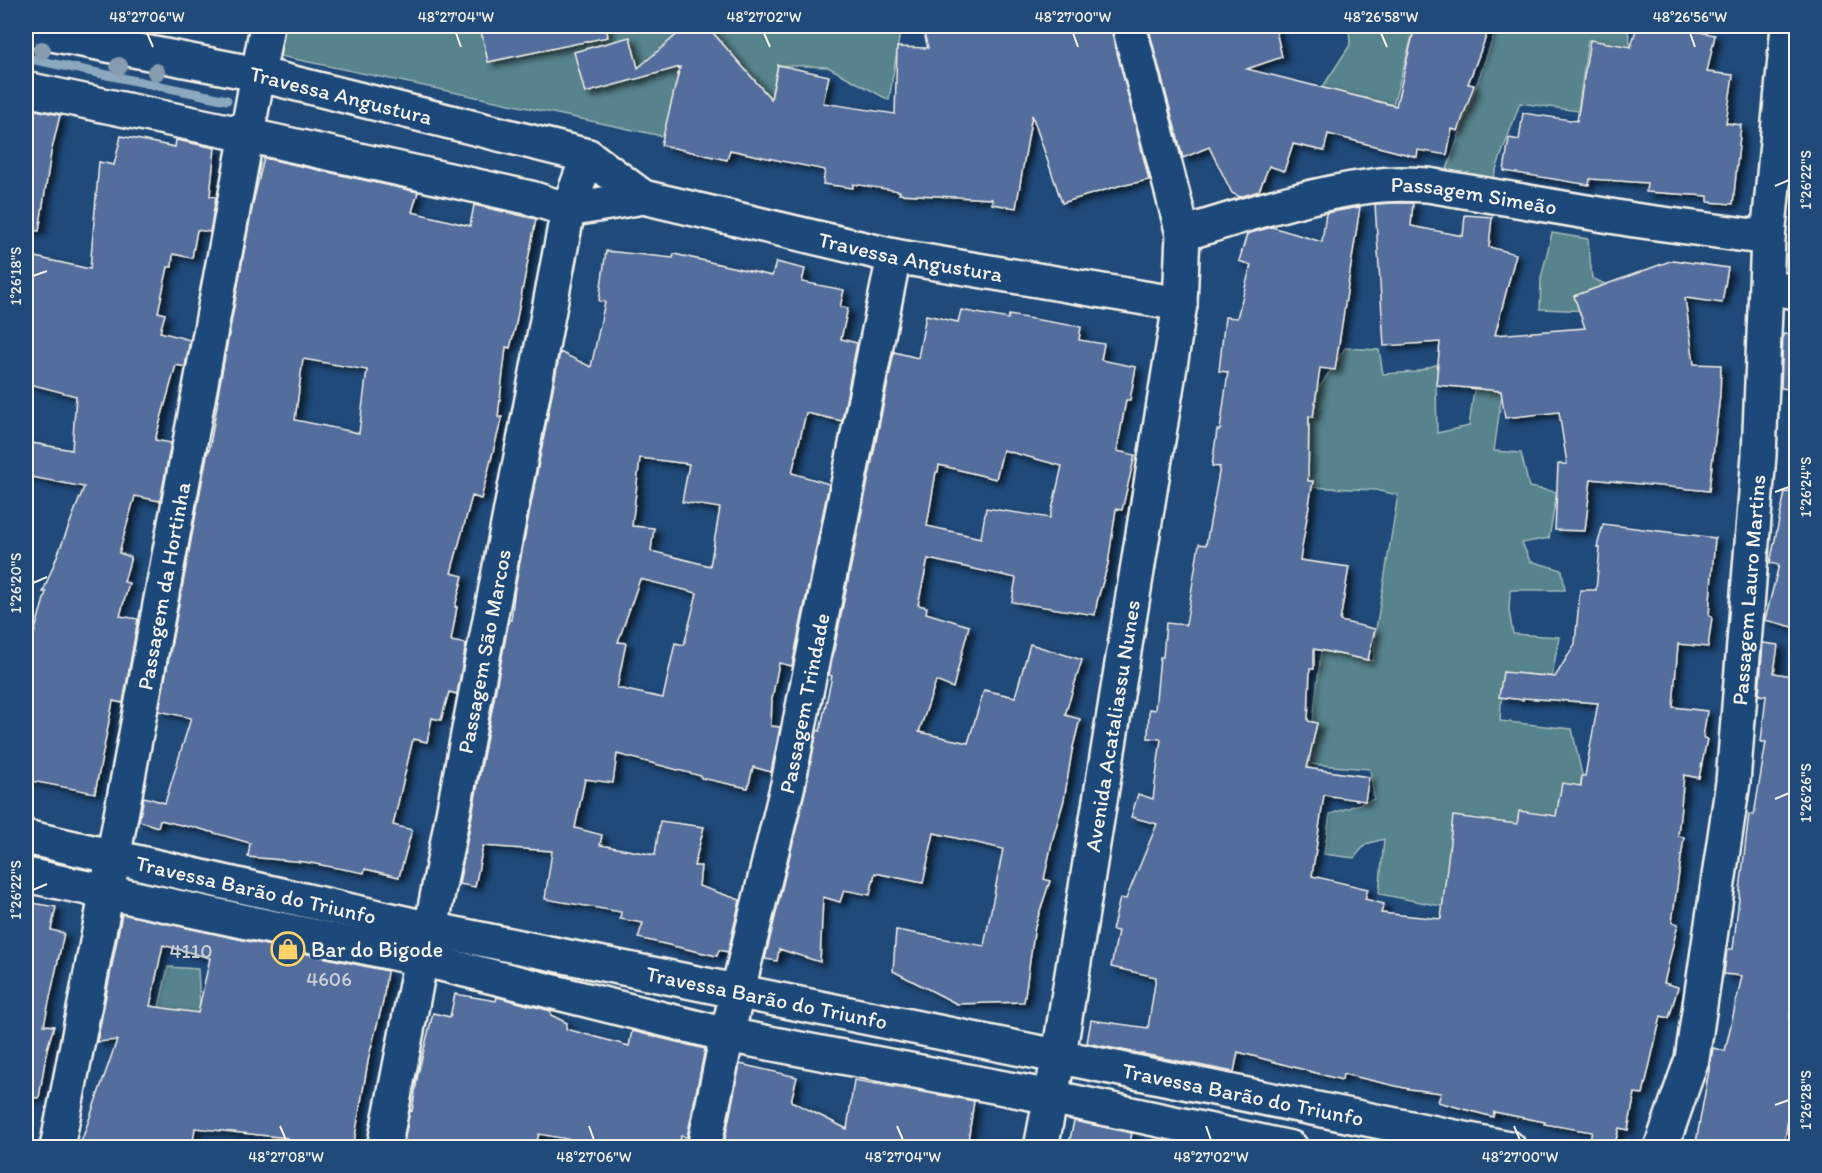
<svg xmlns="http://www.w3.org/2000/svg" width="1822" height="1173" font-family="Itim,sans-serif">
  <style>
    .green { fill: #56838c; stroke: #a5baba; stroke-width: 1.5 }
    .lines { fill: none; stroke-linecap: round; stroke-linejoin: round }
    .stream { stroke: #8ba8be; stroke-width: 9 }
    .building { fill: #536d9d; stroke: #f4f1e8; stroke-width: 1.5; fill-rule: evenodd; filter: url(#shadow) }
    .minor-casing { stroke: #f4f1e8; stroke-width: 38 }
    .minor { stroke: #1f4a7a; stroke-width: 33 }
    .tree { fill: #879caf }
    .ticks { fill: none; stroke: #f4f1e8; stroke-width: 2 }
    .labels { text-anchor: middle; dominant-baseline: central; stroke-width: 6; stroke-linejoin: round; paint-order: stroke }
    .number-label { font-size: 20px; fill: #ccd0d5 }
    .street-label { font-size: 22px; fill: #f4f1e8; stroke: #1f4a7a }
    .poi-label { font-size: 22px; fill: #f4f1e8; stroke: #1f4a7a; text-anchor: start }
    .neatline { fill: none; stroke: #f4f1e8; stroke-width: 2 }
    .ticks-label { font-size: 15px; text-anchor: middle; fill: #f4f1e8 }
  </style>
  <defs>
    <filter id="shadow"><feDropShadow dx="6" dy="4" stdDeviation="3" flood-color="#0009"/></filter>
  </defs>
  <rect width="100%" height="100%" fill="#1f4a7a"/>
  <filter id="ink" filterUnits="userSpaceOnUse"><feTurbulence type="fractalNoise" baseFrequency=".0167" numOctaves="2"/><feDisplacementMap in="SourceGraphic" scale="12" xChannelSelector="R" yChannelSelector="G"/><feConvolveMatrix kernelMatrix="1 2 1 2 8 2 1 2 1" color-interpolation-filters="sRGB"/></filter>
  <g filter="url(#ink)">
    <path class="green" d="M283,26H901L889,100L828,67L778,65L758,156L275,55Z
      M1349,26H1415L1393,105L1322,88L1350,45Z
      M1484,26H1619L1628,31L1631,47L1588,40L1578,111L1520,103L1490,186L1446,172L1496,29Z
      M1552,233L1588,239L1592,278L1613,288L1592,311L1540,309L1541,278Z
      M1345,348L1379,350L1383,374L1415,372L1438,364L1436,385L1437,433L1469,426L1475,384L1502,393L1494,451L1521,453L1529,487L1557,492L1549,538L1522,543L1530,561L1562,570L1565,590H1510L1509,611L1513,634L1559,637L1552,676L1503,672L1500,721L1572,729L1582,775L1573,827L1451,908L1379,894L1384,839L1366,844L1354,858L1324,854L1330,814L1374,799L1370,769L1308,764L1321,650L1373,661L1376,629L1398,495L1375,490L1305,487L1286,428L1313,417L1318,389Z
      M168,967L198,969L200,1007L189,1060L158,1052L159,1007Z"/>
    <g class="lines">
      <path class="stream" d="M26,58L227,100"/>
    </g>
    <path class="building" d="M480,26H606L608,37L488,62Z
      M687,26H707L771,99L778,65L829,76L823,103L895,114L897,47L928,48L922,26H1111L1149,180L1125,185V184L1062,203L1032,115L1016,208L992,204V199L899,194L900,191L853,184V188L823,184L825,170L730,150L727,160L661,145L680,67L585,93L574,52L630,37L638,68Z
      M1148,26H1275L1282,57L1247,69L1396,106L1415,26L1456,34L1459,26H1490L1468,84L1474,85L1458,131L1452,129L1447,155L1418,150L1417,157L1328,134L1324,151L1293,144L1284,171L1269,166L1259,191L1240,197L1232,193L1209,147L1183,158Z
      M1637,26H1668L1715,35L1707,72L1733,75L1726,123L1741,125L1733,204L1708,202V196L1646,192L1647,183L1590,179L1589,185L1504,171L1509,138L1519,140L1523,113L1577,121L1590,40L1631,47Z
      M31,109L60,115L51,153L39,231L26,230V131Z
      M121,136L175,147L176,140L215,148L210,196L216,197L210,232L197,230L192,258L173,254L172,267H168L158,312L165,314L160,332L190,340L185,367L176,365L155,440L171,443L160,501L135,496L119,553L131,557L124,582L129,583L120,616L138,619L123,703L113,701L95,793L26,780V661L46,592H43L84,487L26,476V442L72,450L76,396L26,383V255L90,269L99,162L114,165Z
      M264,158L418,192L412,212L470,226L474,205L536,219L515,328L510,348L506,347L498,417H502L481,499L472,496L451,573L463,576L455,607H457L451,641L466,644L457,694L449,692L441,720L432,718L427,742L413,739L393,825L412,830L399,877L365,869L364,873L305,862L248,857L250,843L190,826L189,827L160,820L158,827L139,821L144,797L165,803L191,718L159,711L208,450L209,451L218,400H217L253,203ZM303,359L367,370L359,433L295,420Z
      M1394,203H1413L1411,226L1463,236L1465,215L1492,217L1489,247L1516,254L1495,335L1585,328L1574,296L1673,260L1728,268L1722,303L1685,298L1694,364L1721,365L1720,395L1709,491L1591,479L1585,531L1555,530L1558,464H1567L1559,412L1505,418L1501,391L1436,385L1440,342L1384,346L1375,204Z
      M1360,207L1335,370L1320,368L1313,417L1309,416L1308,481H1313L1300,560L1349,567L1340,621L1375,629L1368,660L1314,649V669H1310L1308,721L1317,723L1307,768L1369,777L1365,801L1324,795L1312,876L1368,889L1365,899L1384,904L1381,913L1441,919L1453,816L1517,824L1519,811L1556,816L1562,783L1581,786L1582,776H1585L1598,703L1523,698V700L1499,697L1503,672L1555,677L1575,644L1580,590H1596L1600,548L1597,547L1603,524L1715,538L1711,587L1709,616L1712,617L1708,647L1678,644L1673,707L1707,711L1703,738L1707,739L1699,778L1684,775L1678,836L1684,837L1672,922L1678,924L1664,983L1678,987L1669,1018L1661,1016L1643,1094L1635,1093L1628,1130L1619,1128L1615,1144L1590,1139L1592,1132L1544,1124L1545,1122L1494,1112L1493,1117L1438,1102L1441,1093L1409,1089L1343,1074L1342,1080L1238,1052L1234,1072L1087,1043L1091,1020L1148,1028L1156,977L1111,967L1118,931L1112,930L1120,898L1126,899L1157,824L1131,817L1138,794L1153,799L1161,739L1148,738L1149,709L1155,710L1160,657H1163L1166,623L1186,625L1199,544L1206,545L1220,467L1212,466L1217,430H1220L1228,372L1219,371L1225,317L1237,318L1251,265L1239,261L1247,234L1272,227L1322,242L1326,213Z
      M606,251L673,258L674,254L772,276L776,262L805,269L802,282L844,290L840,307L848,308L841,339L857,343L842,421L806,413L792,473L829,484L792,666L779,663L772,699L771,726L780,727L771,772L753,767L748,788L701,778V776L617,754L613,783L585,779L575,828L602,835L600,845L655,855L660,821L704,827L694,866H701L699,886L740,900L728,952L719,950L717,956L638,938L643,923L620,919L621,912L545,899L552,851L483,846L475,887L459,884L509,620H511L515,588L560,352L591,367L605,302L599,301ZM640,458L689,464L682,502L720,508L710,566L651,551L654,528L632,526ZM640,579L697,593L684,645L675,643L663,698L617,688L626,643L618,642Z
      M961,310L1008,319L1009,315L1081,327L1079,340L1104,344L1101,360L1136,367L1130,400H1126L1117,451L1135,455L1122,510L1116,509L1108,564L1097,602L1095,615L1012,602L1016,578L928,559L918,605L927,607L926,613L969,626L953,688L936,681L919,732L968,743L984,690L1015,697L1030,644L1082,660L1065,715L1080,719L1072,751L1064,800L1053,838L1044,879L1050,881L1035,926L1024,1002L957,1004L893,971L896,930L984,946L1003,849L934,833L923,883L875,873L870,895L844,890L840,902L823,897L820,962L779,949L777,961L765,959L806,788L817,730L820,731L832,676L829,675L894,352L918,358L926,315L958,322ZM1003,450L1062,466L1050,518L986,508L981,538L927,526L936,472H938L939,465L996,479Z
      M1783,334L1797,335V390L1781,388Z
      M1785,492L1797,493V628L1765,620L1779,565L1770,563Z
      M1763,643L1778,645L1774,673L1797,677V687L1790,722L1797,723V982H1793L1789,1032L1797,1033V1090L1792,1089L1784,1148H1695L1713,1048L1725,1051L1742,976L1724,974L1727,949H1733L1749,814L1754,815L1766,742H1761L1766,696L1759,695Z
      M26,902L56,907L51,930L64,933L44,1025L54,1026L47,1049L39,1098L26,1097Z
      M122,914L387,971L383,1002L369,1056L353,1148H284L287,1138L195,1128L192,1148H171L143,1143L141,1148H79L117,1040L97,1042ZM163,945L210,958L198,1013L150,1006Z
      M455,994L496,1001L497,997L551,1011V1015L567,1023L566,1029L629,1046L632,1031L705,1049L687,1137L681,1136L679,1148H600L601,1145L539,1134L535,1148H403L410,1110L412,1111L418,1074L433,1013L450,1017Z
      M740,1064L797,1077L791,1101L847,1129L854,1080L974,1101L967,1148H739L724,1144Z
      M1074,1121L1132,1133L1129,1148H1068Z"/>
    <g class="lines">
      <defs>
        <g id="minor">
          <path id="s1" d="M26,29L257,74L588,156L643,197"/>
          <path id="s2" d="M26,89L246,135L531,198L568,210L643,197L894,256L1180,304"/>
          <path id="s3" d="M1183,234C1245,215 1308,194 1372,186C1391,183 1409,184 1428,185L1634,220L1768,238"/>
          <path d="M1766,287L1796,292"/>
          <path id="s4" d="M26,837L431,929L1509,1148"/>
          <path d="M26,875L421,959L727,1035L1051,1097L1291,1148"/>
          <path id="s5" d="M57,1148L107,891L267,26"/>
          <path id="s6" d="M384,1148L421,959L431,929L568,210L588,156"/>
          <path id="s7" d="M704,1148L727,1035L788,784L800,722L894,256"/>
          <path id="s8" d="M1041,1148L1059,1055L1180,304L1183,234L1129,26"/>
          <path id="s9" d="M1661,1148L1692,1059L1733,782L1759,455L1768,238L1788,26"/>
        </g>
      </defs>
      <use href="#minor" class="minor-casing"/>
      <use href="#minor" class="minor"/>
    </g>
    <g class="tree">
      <circle cx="42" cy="50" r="9"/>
      <circle cx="119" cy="66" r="9"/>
      <circle cx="156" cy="72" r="9"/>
    </g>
  </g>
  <path class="ticks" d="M147,33L153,47M456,33L461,47M764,33L770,47M1073,33L1078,47M1381,33L1387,47M1690,33L1695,47M1775,186L1789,180M33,276L47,271M1775,492L1789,487M33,583L47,577M1775,799L1789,793M33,890L47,884M1775,1105L1789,1100M280,1126L286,1140M589,1126L594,1140M897,1126L903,1140M1206,1126L1211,1140M1514,1126L1520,1140"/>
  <defs>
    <symbol id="shop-ring" viewBox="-11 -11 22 22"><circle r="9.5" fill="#1f4a7a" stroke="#ffd166" stroke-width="1.5"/><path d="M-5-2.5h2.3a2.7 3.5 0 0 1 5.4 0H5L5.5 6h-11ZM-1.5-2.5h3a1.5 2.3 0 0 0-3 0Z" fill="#ffd166"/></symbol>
  </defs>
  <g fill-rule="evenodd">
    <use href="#shop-ring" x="269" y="930" width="38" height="38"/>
  </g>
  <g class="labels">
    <g class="number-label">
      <text x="191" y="951">4110</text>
      <text x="329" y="979">4606</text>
    </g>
    <g class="street-label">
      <text stroke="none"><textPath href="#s1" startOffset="322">Travessa Angustura</textPath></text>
      <text stroke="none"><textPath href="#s3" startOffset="298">Passagem Simeão</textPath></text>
      <text stroke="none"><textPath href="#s2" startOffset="906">Travessa Angustura</textPath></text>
      <text stroke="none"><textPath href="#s5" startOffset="572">Passagem da Hortinha</textPath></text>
      <text stroke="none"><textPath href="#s9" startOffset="567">Passagem Lauro Martins</textPath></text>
      <text stroke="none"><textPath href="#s6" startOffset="507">Passagem São Marcos</textPath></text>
      <text stroke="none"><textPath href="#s7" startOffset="456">Passagem Trindade</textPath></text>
      <text stroke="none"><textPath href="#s8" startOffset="428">Avenida Acataliassu Nunes</textPath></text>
      <text stroke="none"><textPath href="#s4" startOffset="236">Travessa Barão do Triunfo</textPath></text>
      <text stroke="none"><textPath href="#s4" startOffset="758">Travessa Barão do Triunfo</textPath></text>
      <text stroke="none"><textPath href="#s4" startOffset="1244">Travessa Barão do Triunfo</textPath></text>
    </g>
    <g class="poi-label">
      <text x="311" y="949">Bar do Bigode</text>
    </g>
  </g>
  <rect width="1822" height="1173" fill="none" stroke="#1f4a7a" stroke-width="66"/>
  <rect x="33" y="33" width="1756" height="1107" class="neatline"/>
  <g class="ticks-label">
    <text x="147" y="22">48°27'06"W</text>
    <text x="456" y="22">48°27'04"W</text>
    <text x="764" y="22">48°27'02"W</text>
    <text x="1073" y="22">48°27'00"W</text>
    <text x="1381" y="22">48°26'58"W</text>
    <text x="1690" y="22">48°26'56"W</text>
    <text transform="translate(1806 180) rotate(-90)" y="5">1°26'22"S</text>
    <text transform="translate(16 276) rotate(-90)" y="5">1°26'18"S</text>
    <text transform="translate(1806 487) rotate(-90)" y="5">1°26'24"S</text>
    <text transform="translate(16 583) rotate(-90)" y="5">1°26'20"S</text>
    <text transform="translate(1806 793) rotate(-90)" y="5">1°26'26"S</text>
    <text transform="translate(16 890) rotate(-90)" y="5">1°26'22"S</text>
    <text transform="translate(1806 1100) rotate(-90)" y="5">1°26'28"S</text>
    <text x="286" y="1162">48°27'08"W</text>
    <text x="594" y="1162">48°27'06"W</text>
    <text x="903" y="1162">48°27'04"W</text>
    <text x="1211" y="1162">48°27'02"W</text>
    <text x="1520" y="1162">48°27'00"W</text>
  </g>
</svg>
